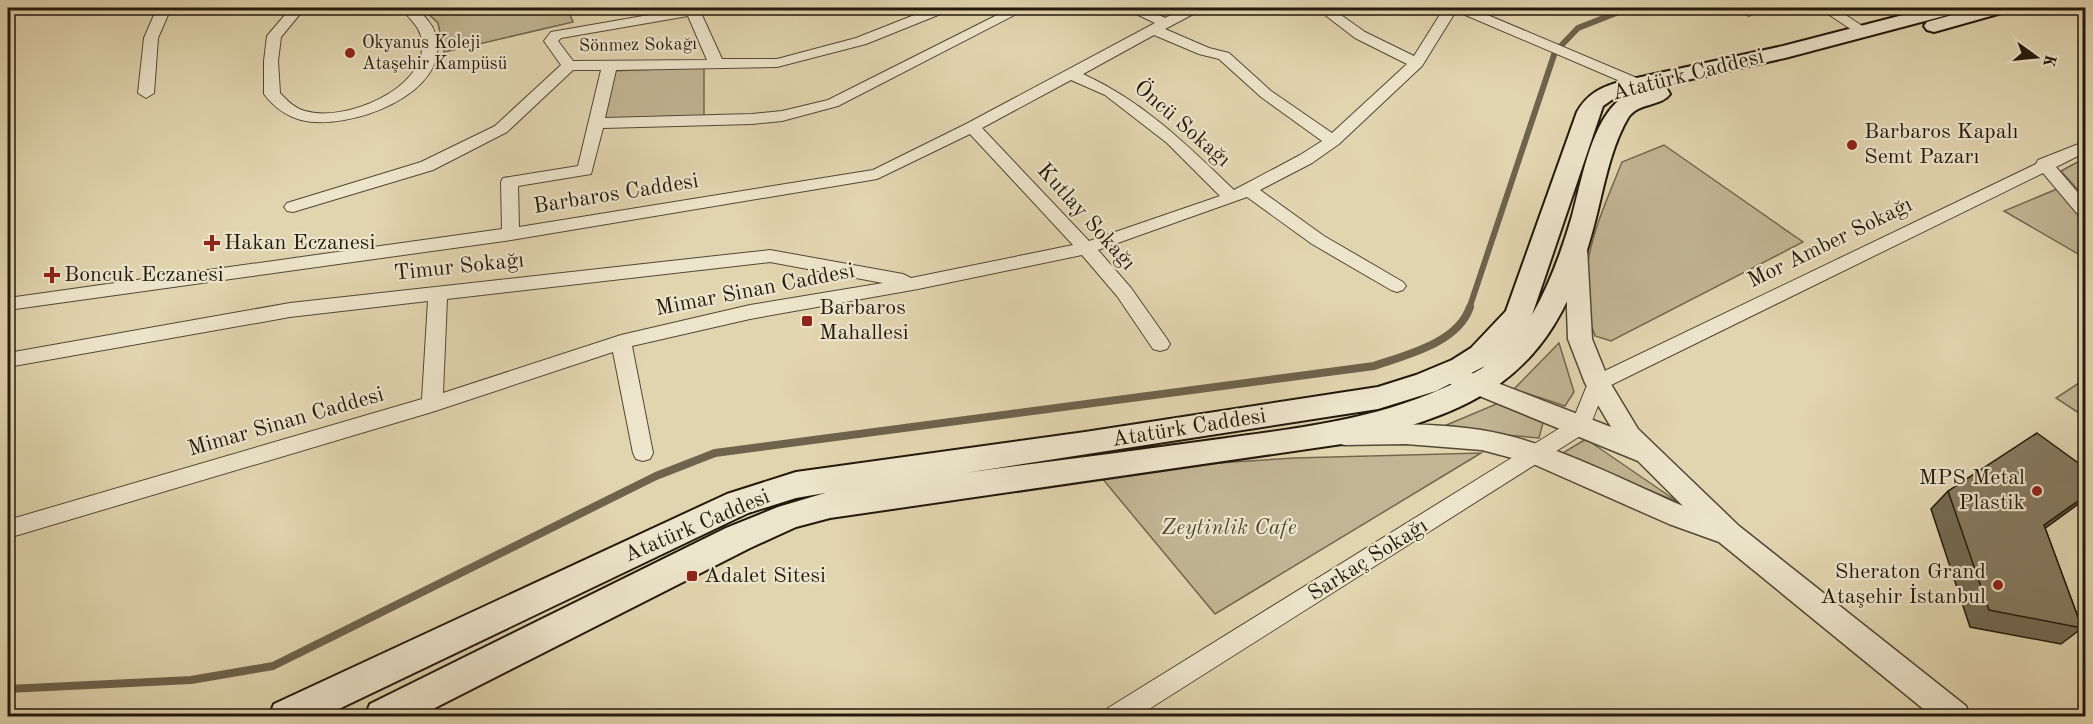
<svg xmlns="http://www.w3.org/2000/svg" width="2093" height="724" font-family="'Old Standard TT',serif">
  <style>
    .green { fill: #c1b593; stroke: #726750; stroke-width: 1.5 }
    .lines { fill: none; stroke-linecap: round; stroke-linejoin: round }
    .stream-far1 { stroke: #6e634d; stroke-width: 6 }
    .stream { stroke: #6e634d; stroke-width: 8 }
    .minor-casing { stroke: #524835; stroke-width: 2 }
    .tertiary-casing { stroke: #524835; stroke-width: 3 }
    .secondary-casing { stroke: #23190c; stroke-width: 4 }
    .minor { fill: #ece4cb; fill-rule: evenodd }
    .tertiary { fill: #ece4cb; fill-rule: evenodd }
    .secondary { fill: #ece4cb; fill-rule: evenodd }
    .wall { fill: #736a53; stroke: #23190c; stroke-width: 1.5 }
    .shaded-wall { fill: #5e5644; stroke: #23190c; stroke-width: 1.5 }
    .building { fill: #867b61; stroke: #23190c; stroke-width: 1.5 }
    .poi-dot { fill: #8f2418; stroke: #ece4cb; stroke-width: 2 }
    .labels { text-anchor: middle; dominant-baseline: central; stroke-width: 4.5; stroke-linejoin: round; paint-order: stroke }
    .far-poi-label { font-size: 18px; fill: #23190c; stroke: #ece4cb; text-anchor: start }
    .far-street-label { font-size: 18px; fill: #23190c; stroke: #ece4cb }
    .street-label { font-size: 22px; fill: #23190c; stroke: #ece4cb }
    .poi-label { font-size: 22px; fill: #23190c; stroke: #ece4cb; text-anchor: start }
    .park-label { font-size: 22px; font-style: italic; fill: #524834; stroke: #ece4cb }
  </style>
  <rect width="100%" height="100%" fill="#e1d5af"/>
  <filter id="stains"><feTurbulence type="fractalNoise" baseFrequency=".00333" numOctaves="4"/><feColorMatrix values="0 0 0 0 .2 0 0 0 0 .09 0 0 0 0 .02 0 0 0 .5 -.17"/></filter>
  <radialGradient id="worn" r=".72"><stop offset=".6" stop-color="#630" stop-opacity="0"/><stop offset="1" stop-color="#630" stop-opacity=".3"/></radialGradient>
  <path class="green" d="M422,8H567L573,22L444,52L438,23Z
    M704,67V117L599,120L612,71Z
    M1664,145L1803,242L1611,341L1595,336C1571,274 1599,220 1622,162Z
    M2085,158V198L2061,171Z
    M2057,189L2085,222V258L2004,211Z
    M1559,343L1574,392L1565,406L1514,389Z
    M2085,379V417L2056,398Z
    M1501,402L1544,419L1539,438L1437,429Z
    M1586,439L1678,502L1561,454Z
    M1481,453L1215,614L1096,471L1294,458Z"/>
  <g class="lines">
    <path class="stream-far1" d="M1469,309L1555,52L1578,28L1629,8"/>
    <path class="stream" d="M8,689L191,680L273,666L656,476L715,453L1374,366C1406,355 1458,343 1470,307"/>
    <defs>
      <path id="minor" d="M157,8H171L158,38L154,93L146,98L138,93L144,38Z
        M291,8H305L281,37L278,61L280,93C288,101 294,108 305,111C344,123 427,89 422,42C421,26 409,20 402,8H416C423,15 432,23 435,33C455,94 346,132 301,120C286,116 274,107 264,94V61L267,36Z
        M689,8H713L711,11L701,13L722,59H777L856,38L932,8H950L948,11L866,44L777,67L616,70L605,118L752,114L782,111L828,100L1011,8H1028L838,106L782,121L752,124L603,128L591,174L518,186L519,227L873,170L966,124L1155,23L1130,11L1128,8H1145L1165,18L1184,8H1201L1199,11L1165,29L1209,48L1229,53L1271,91L1332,133L1407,64L1355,38L1316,8H1331L1365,32L1414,56L1444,8H1471L1644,81L1662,95L1659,98H1649L1634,87L1456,11L1422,66L1339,144L1312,163L1260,190L1324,236L1403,282L1406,286L1403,290L1397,292L1391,290L1312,244L1247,197L1098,250L1131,288L1167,339L1170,344L1167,349L1160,351L1153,349L1117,296L1082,255L918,289L750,319L632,346L653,453L650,459L643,461L636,459L633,453L613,352L432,412L8,538V520L422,399L428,301L290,317L8,367V353L290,303L770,250L903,274L911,278L1073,245L970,134L877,179L511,240L8,310V298L502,229L501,182L503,178L578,166L601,70H573L507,132L433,170L293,212L287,211L284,207L287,203L421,162L495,126L561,65L544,41L551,32ZM688,16L707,60L573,61L558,41L561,38ZM1154,35L1199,54L1219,59L1261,97L1322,141L1300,155L1234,190C1186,144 1144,102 1083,74ZM1071,80L1105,95L1167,143L1220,196L1089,241L982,128ZM770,262L883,283L750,305L621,335L443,393L447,299Z
        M1747,8H1763L1749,16L1742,12Z
        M1819,8H1835L1870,31L1863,35L1858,34Z
        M2086,141V152L2056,167L2086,202V218L2080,217L2043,173L1605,388L1588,431L1138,716H1105L1108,708L1573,420L1590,378L2036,164L2038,160Z"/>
      <path id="tertiary" d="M1576,241L1584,243L1587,248L1592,339L1609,381L1638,429L1739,526L1966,706L1970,716H1932L1719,542L1669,524L1531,463L1482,450L1406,444L1344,445L1335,442L1331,435L1335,428L1344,425C1389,424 1436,423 1481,430C1550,441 1620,479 1683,506L1638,461L1438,379L1435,373L1438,367L1447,364L1456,367L1611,427L1585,383L1568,339L1565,248L1568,243Z"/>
      <path id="secondary" d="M1930,8H1962L1959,12L1785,58L1629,93L1613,99L1603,106L1532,315C1550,284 1562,250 1572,216C1581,183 1590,129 1615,104C1626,93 1652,86 1667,89L1670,94C1661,107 1638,102 1628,118C1607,154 1602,201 1590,240C1549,381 1476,412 1342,444L830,518L796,527L750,548L419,716H365L370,704L726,528L778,507L825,493L796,498L748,513L324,716H269L274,704L727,494L796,472L1085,432L1378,387L1416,375L1452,360L1471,348L1506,311L1577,112C1588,93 1601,87 1623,81L1783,46ZM1485,366L1481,369C1393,420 1303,427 1205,441C1125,452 1045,462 965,473L1378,409L1436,391Z
        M1977,8H2008L2005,12L1934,32L1927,30L1924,26L1927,22Z"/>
    </defs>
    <use href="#minor" class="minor-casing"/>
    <use href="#tertiary" class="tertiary-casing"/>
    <use href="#secondary" class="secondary-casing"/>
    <use href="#minor" class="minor"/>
    <use href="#tertiary" class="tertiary"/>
    <use href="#secondary" class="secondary"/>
  </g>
  <path class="wall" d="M1948,491L2085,499L2045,528L2082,628L2061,644L1970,627L1931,509Z"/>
  <path class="shaded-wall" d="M2085,496V499L2025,543L2044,525Z"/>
  <path class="building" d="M2037,433L2085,468V496L2044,525L2082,628L1989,610L1948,491Z"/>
  <g class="poi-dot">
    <circle cx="350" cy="53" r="6"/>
    <circle cx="1852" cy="145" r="6"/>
    <path d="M209 234h6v6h6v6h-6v6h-6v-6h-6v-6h6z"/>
    <path d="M49 266h6v6h6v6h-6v6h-6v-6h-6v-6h6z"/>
    <rect x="801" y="315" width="12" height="12" rx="3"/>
    <circle cx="2037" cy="491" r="6"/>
    <rect x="686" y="570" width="12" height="12" rx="3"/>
    <circle cx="1998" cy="585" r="6"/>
  </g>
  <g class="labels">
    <g class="far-poi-label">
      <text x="362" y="43">Okyanus Koleji<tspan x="362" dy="21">Ataşehir Kampüsü</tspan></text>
    </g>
    <g class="far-street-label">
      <text transform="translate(638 45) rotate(-1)">Sönmez Sokağı</text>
    </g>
    <g class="street-label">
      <text transform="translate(1688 75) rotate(-14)">Atatürk Caddesi</text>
      <text transform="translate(1182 124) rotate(41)">Öncü Sokağı</text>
      <text transform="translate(616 194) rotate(-9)">Barbaros Caddesi</text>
      <text transform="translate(1086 217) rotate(48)">Kutlay Sokağı</text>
      <text transform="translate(1830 243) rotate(-26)">Mor Amber Sokağı</text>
      <text transform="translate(459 267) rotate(-6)">Timur Sokağı</text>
      <text transform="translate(755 290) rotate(-11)">Mimar Sinan Caddesi</text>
      <text transform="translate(286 422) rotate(-16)">Mimar Sinan Caddesi</text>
      <text transform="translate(1189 428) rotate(-9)">Atatürk Caddesi</text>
      <text transform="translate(697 526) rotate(-23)">Atatürk Caddesi</text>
      <text transform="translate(1368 560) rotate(-32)">Sarkaç Sokağı</text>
    </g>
    <g class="poi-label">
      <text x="1864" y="132">Barbaros Kapalı<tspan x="1864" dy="25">Semt Pazarı</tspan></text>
      <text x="224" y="243">Hakan Eczanesi</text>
      <text x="64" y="275">Boncuk Eczanesi</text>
      <text x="819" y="308">Barbaros<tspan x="819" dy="25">Mahallesi</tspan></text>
      <text x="2025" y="478" text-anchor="end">MPS Metal<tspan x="2025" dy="25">Plastik</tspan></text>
      <text x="1986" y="572" text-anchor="end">Sheraton Grand<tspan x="1986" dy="25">Ataşehir İstanbul</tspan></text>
      <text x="704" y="576">Adalet Sitesi</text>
    </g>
    <g class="park-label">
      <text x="1229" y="528">Zeytinlik Cafe</text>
    </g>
  </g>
  <rect width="2093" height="724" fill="none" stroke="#e1d5af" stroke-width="30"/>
  <rect x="9" y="9" width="2075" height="706" fill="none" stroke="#23190c" stroke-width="3"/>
  <rect x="15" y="15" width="2063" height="694" fill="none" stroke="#23190c" stroke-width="1.5"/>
  <g transform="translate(2036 57) rotate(105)" stroke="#ece4cb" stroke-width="4.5" paint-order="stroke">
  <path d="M0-4.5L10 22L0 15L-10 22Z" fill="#23190c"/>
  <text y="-9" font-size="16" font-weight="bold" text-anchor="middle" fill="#23190c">K</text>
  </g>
  <rect width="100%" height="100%" filter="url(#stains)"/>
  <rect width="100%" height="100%" fill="url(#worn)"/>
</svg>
